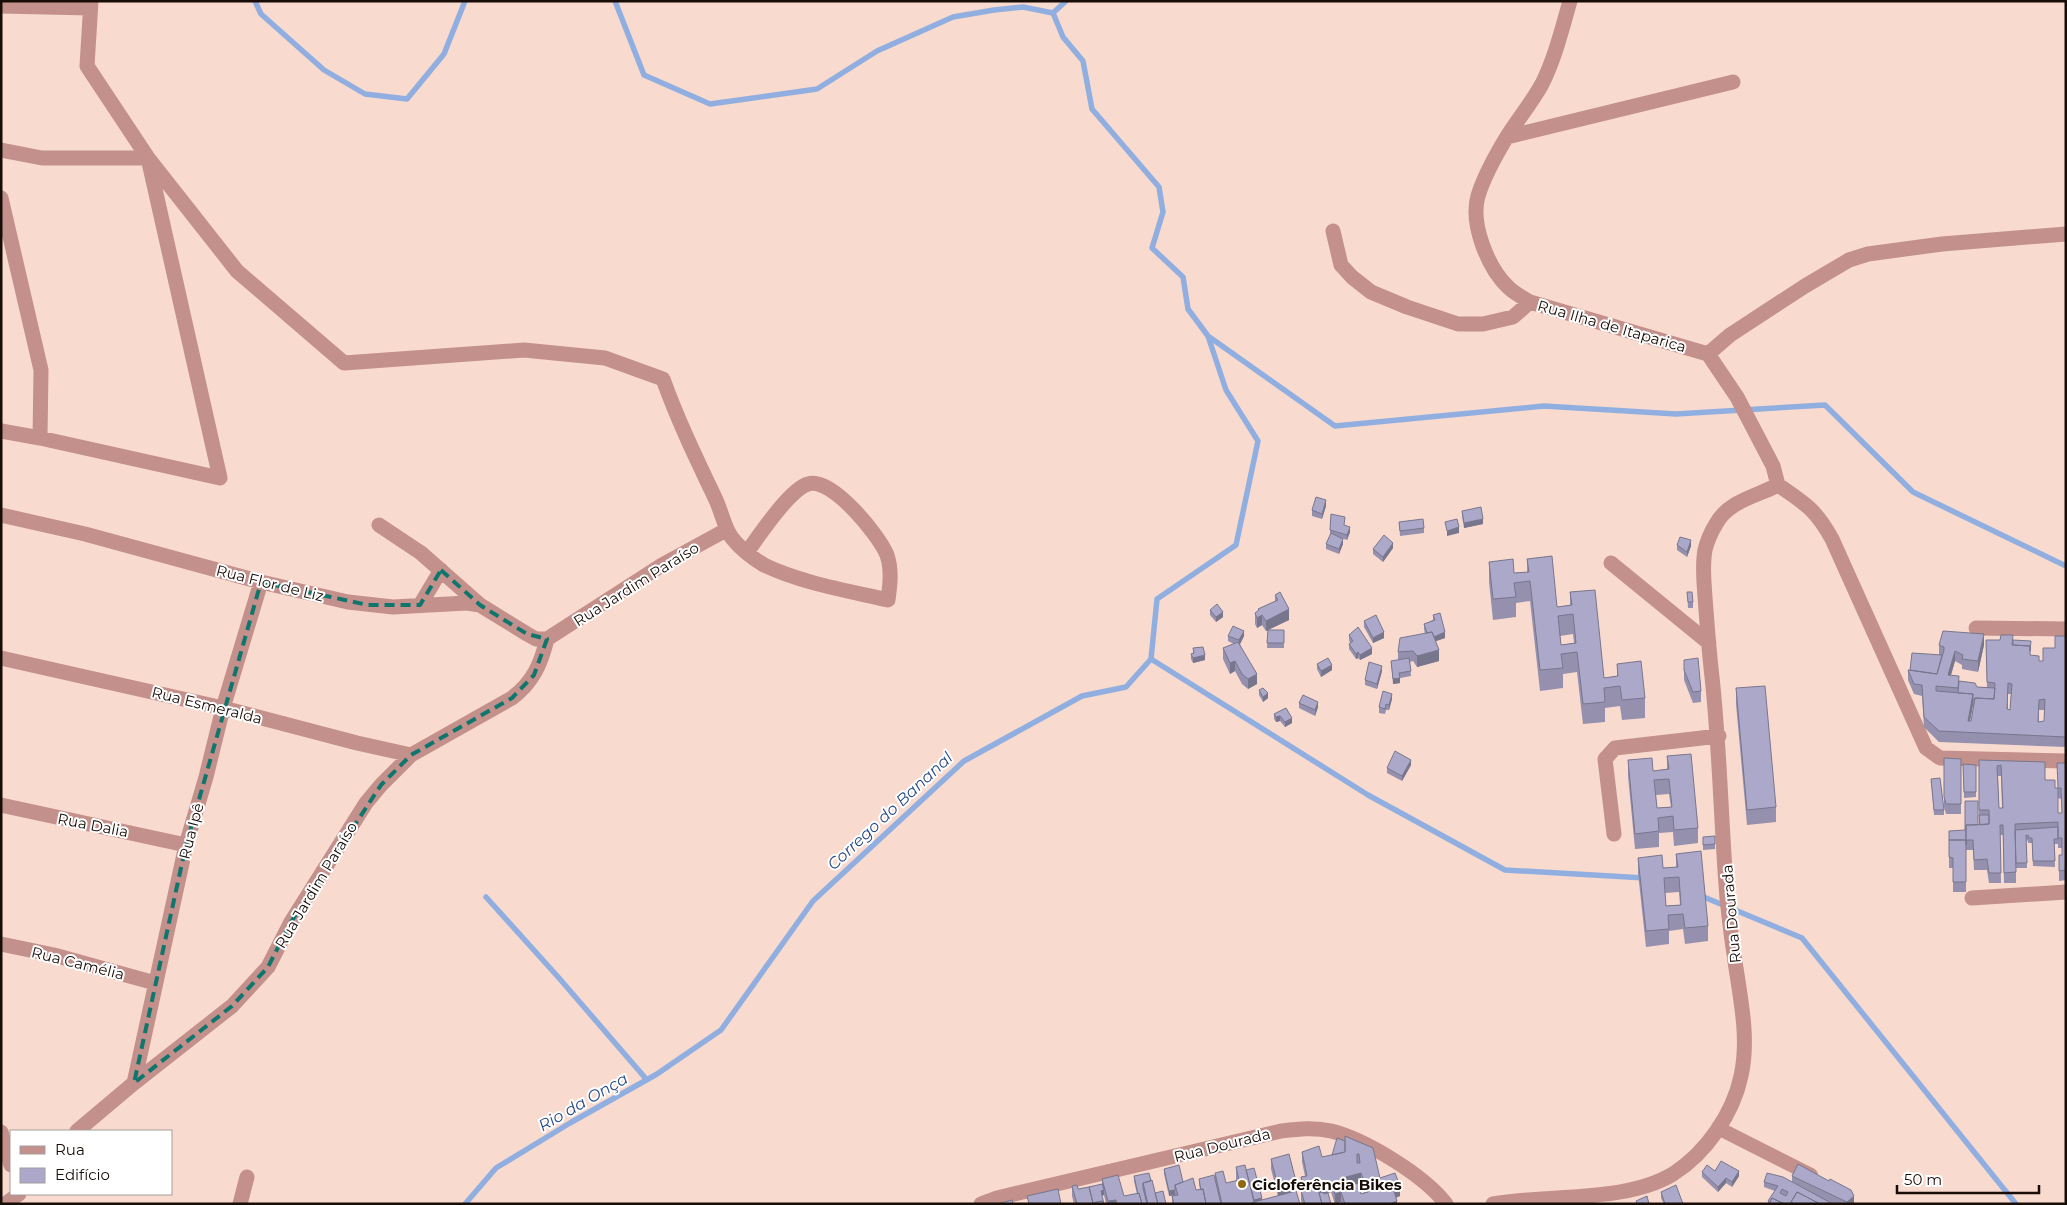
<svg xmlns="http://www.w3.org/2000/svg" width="2067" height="1205" font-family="Montserrat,sans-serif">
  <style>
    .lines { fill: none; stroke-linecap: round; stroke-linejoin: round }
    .stream { stroke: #90afe0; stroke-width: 5.5 }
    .pedestrian { stroke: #c3908b; stroke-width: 14 }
    .minor { stroke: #c3908b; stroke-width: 15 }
    .wall { fill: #9490ae; fill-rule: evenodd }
    .shaded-wall { fill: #78768d }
    .building { fill: #aca8ca; stroke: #78768d; fill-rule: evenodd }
    .marked { fill: none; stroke: #0f766e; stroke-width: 4; stroke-dasharray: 10 6; stroke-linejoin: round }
    .poi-dot { fill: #91670f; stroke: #fff; stroke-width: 2 }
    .labels { text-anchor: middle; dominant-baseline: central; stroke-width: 4; stroke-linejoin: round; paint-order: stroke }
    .street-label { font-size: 15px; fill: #180c07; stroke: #fff }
    .poi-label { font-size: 15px; font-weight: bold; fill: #180c07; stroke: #fff; text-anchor: start }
    .water-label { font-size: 16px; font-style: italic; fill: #254a86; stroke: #fff }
  </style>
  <rect width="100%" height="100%" fill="#f9dace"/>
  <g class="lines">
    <path class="stream" d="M255,1L261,14L324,70L365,94L407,99L444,54L465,1
      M615,1L644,75L710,104L817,89L877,51L953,17L994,10L1023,7L1053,13L1063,37L1083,61L1092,109L1159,187L1163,212L1152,248L1183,277L1188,309L1208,336L1226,390L1258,441L1236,545L1157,599L1151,659
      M1053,13L1066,1
      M1208,336L1335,426L1544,406L1676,414L1825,405L1913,492L2066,566
      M1151,659L1368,795L1505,870L1645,878
      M1699,895L1802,938L2016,1204
      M486,897L559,978L647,1080
      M465,1204L496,1168L570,1123L657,1074L721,1030L813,901L964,761L1082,696L1126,687L1151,659"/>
    <path class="pedestrian" d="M1718,1128L1811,1175"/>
    <path class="minor" d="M1570,1C1562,29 1555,58 1542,84C1532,102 1519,118 1508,135C1497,153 1484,176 1478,196C1470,224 1488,268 1508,287C1514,293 1523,298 1530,302L1708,354L1737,397L1773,466L1778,485
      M1,6L90,8
      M1507,137L1733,82
      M1,150L42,158H148L237,271L344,363L524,350L605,358L663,379C678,421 697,460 716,500C722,513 724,527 732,538C740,548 754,559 764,565C801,583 849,591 888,600C890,585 892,570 887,555C879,535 831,476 808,484C789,490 759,536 747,552
      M1,198L41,370L40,438
      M1333,231L1341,265L1352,277L1371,292L1407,307L1458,324H1483L1513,317L1530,302
      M1708,354L1730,335L1805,286L1849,260L1868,254L1942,244L2066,234
      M1,431L40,438L220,478L148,158L87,66L91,1
      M1778,485C1806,504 1816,510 1832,539L1926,748L1940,758L2066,761
      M1,515L85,534L261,582L348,602L393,607L467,603L480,605L527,634L536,639H547L662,565L726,530
      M379,525L421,553L480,605
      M1611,563L1709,643
      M420,605L441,570
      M1976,628L2066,629
      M1,658L223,708L357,743L411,755
      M1,805L186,845
      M1614,834L1605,759L1615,748L1719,736
      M1972,898L2066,892
      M1,944L54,955L155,983
      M134,1083L186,845L206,777L223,708L261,582
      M77,1131L134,1083L232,1006L268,967L291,922L366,803L381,785L411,755L512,698C533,682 541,664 547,639
      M1,1132L11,1165
      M5,1204L19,1194
      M240,1204L247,1177
      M981,1204L997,1198L1281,1131C1298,1129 1314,1127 1331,1131C1365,1139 1425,1176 1446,1204
      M1493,1204C1548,1194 1625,1203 1673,1174C1706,1153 1733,1114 1741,1076C1750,1036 1739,993 1734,954C1731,936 1729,917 1727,898C1721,824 1720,751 1712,677C1709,651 1707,624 1705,597C1704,582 1702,566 1705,550C1707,542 1711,532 1716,524C1728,501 1757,496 1778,485"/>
  </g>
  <path class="wall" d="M1326,506L1322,519L1312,516V510Z
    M1462,511L1483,524L1464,528L1462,516Z
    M1399,522L1424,528V533L1400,536Z
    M1344,525L1350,532L1347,540L1341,538L1343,544L1339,554L1326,549V544L1330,535V530Z
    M1677,545L1691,546L1687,557L1677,550Z
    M1393,548L1383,562L1373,554V549Z
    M1527,559L1557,607L1570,605V592L1604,678L1617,676V664L1645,698V718L1622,720L1620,706L1605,708V722L1583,724L1577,672L1563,674V688L1540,691L1530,601L1516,603V617L1493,620L1489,582V562L1514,573L1527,572ZM1573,634L1574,643L1561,645L1560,636Z
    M1687,592L1693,602V608H1688Z
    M1275,595L1289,620L1268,630H1284V648H1267L1268,630L1266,631L1262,625L1257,628L1255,624V613L1258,611V609L1275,601Z
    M1210,610L1223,617L1216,622L1210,615Z
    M1433,615L1445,638L1435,641L1439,661L1417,667L1413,661L1410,662L1411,676L1400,678V683L1393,684L1391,661L1398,660V652L1425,634L1424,629V624L1433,620Z
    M1364,621L1384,638L1373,643L1364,627Z
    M1349,635L1372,654L1360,660L1358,658L1356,659L1349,649V644L1350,643L1349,640Z
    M1228,636H1244L1240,644L1257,684L1248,689L1242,684L1235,671L1230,674L1223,659V648L1234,644L1228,641Z
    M2066,636V747L1939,742L1924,727L1922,696L1914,694L1908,680V670H1910L1939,655V645H1984L1978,672L1962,669V665L1955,661L1951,675L1959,681L1977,687H1987L1986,640H2013L2031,646L2030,655L2039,661H2043ZM2008,694H2011L2010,710L2008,709ZM1973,705H1974L1971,721H1970ZM2039,710H2044V721L2039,722Z
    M1193,648L1205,660L1193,663L1191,659V654L1193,653Z
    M1684,660L1701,691V702L1693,703L1684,680Z
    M1317,664L1332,670L1321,677L1317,669Z
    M1382,671L1377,689L1365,685V680Z
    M1736,688L1776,807V822L1747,825L1736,704Z
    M1259,690L1268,698L1263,702L1259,695Z
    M1392,699L1389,710H1386L1385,714L1379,713V707Z
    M1299,703L1318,707L1315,716L1299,708Z
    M1286,708L1292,723L1285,727L1280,721L1276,722L1274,719V714Z
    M1667,756L1698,828V843L1674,846L1673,832L1659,833V847L1635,849L1628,776V760L1653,771L1667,769ZM1669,794L1671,807L1657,808L1656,795Z
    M1944,758L1961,759V814H1946L1944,807Z
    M1979,760L2045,762V780L2055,788H2058L2066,763V880L2059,881V855H2062V848H2058V844H2054L2055,867L2033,866L2032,843H2028V841L2026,840L2027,868H2016V883H2004L2003,835H2000L2001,883H1989L1987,870H1974L1973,850H1966V892H1953V868H1949V850L1965,830L1979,825ZM1998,776H2001L2002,808H1999ZM2058,798L2061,799L2062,813H2058Z
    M1963,764L1976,765V797L1964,798Z
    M1411,765L1402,781L1387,773V768Z
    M1931,779L1944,810V815H1934Z
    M1703,837L1715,844V849L1703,850Z
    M1676,854L1708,926V941L1685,944L1683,929L1669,931V944L1646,947L1638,873V858L1663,868L1676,867ZM1679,892L1680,905L1666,906L1665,893Z
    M1345,1136L1380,1178L1400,1196L1396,1198L1397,1204H1341V1202L1335,1204L1331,1192L1324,1194L1331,1204H1302L1301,1200V1177L1305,1176L1302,1162V1152L1322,1157L1332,1155L1345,1141ZM1361,1184L1364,1193L1361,1194L1358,1185Z
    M1271,1159L1296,1181V1191L1300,1204H1172V1196H1176L1175,1195L1169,1196L1164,1174V1169L1196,1190H1200L1199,1184V1179H1215V1173L1226,1183L1236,1181V1167L1246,1170L1262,1200L1278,1196L1271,1169Z
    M1715,1171L1739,1176L1732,1187L1726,1183L1718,1192L1702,1177V1172Z
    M1134,1176L1151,1181L1155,1193L1166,1204H1106L1104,1195L1102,1196L1104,1204H1074L1072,1196V1186L1078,1189L1089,1187L1102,1184V1179L1124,1196L1137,1194L1134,1181Z
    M1792,1176L1854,1204H1768V1201L1775,1191L1764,1187V1182L1792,1181Z
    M1661,1192L1683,1204H1664L1661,1198Z"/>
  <path class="shaded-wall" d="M1326,500V506L1322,519V514Z
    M1483,519V524L1464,528V523Z
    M1350,527V532L1347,540V535Z
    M1459,527V533L1447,536V531Z
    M1343,539V544L1339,554V549Z
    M1691,540V546L1687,557V552Z
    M1393,543V548L1383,562V557Z
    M1289,609V620L1266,631V621Z
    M1223,612V617L1216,622V617Z
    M1262,615V625L1257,628V618Z
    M1244,631V636L1239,646V640Z
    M1384,632V638L1373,643V638Z
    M1445,632V638L1428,644V639Z
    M1984,634V645L1978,672V661Z
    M1372,648V654L1360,660V655Z
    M1439,650V661L1417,667V656Z
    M1955,651V661L1948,685V675Z
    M1358,652V658L1356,659V654Z
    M1205,655V660L1193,663V658Z
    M1235,661V671L1230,674V663Z
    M1332,665V670L1321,677V671Z
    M1382,666V671L1377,689V684Z
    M1257,674V684L1248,689V679Z
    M1400,678V683L1393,684V679Z
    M1268,693V698L1263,702V697Z
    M1392,694V699L1389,710V705Z
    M1973,694V705L1968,731V721Z
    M1318,702V707L1315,716V710Z
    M1280,716V721L1276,722V717Z
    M1292,718V723L1285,727V722Z
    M1411,760V765L1402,781V776Z
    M1739,1171V1176L1732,1187V1182Z
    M1361,1173V1184L1346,1188V1177Z
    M1726,1178V1183L1718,1192V1187Z
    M1296,1181V1192L1278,1196V1186Z
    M1331,1182V1192L1318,1195L1317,1185Z
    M1400,1186V1196L1393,1198V1188Z
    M1104,1190V1195L1101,1196V1191Z
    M1175,1190V1195L1169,1196V1191Z
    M1341,1192V1202L1335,1204V1194Z
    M1854,1196V1204H1847V1202Z
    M1262,1198V1203L1254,1202V1204H1249L1253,1200Z
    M1116,1200V1204H1108V1201Z
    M1397,1201V1204H1389Z"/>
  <path class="building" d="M1316,497L1326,500L1322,514L1312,510Z
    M1481,507L1483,519L1464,523L1462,511Z
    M1331,514L1345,517L1344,525L1350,527L1347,535L1330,530Z
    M1423,519L1424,528L1400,531L1399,522Z
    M1457,519L1459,527L1447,531L1445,522Z
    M1331,533L1343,539L1339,549L1326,544Z
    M1384,535L1393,543L1383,557L1373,549Z
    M1680,537L1691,540L1687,552L1677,545Z
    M1552,556L1557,607L1572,605L1570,592L1595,590L1604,678L1618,676L1617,664L1641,661L1645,698L1622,700L1620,686L1604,688L1605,702L1583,704L1577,652L1561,654L1563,668L1540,670L1530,581L1514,583L1516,597L1493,599L1489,562L1513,559L1514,573L1529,572L1527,559ZM1573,614L1576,643L1561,645L1558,616Z
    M1280,592L1289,609L1266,621L1262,615L1257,618L1255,613L1259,610L1258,609L1278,600L1275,595Z
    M1687,592H1692L1693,602H1688Z
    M1217,604L1223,612L1216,617L1210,610Z
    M1440,613L1445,632L1434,637L1432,632L1427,633L1424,624L1435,620L1433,615Z
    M1376,615L1384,632L1373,638L1364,621Z
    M1233,626L1244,631L1239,640L1228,636Z
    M1358,627L1372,648L1360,655L1358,652L1356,654L1349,644L1353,641L1349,635Z
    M1268,630H1284V643H1267Z
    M1943,631L1984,634L1978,661L1962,659L1963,655L1955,651L1948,675L1959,676L1958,688L1936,686V691L1973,694L1968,721H1971L1975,698L1994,699L1995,683L1987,682L1986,640H2000L2001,635H2013L2012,645L2030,646V655L2039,656V661H2043V648H2055V636H2066V737L1939,731L1924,717L1922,685L1914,684L1908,670L1937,674L1944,650V647L1939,645ZM2008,683L2012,684L2010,710L2007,709ZM2045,699L2044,721L2038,722L2039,700Z
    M1432,632L1439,650L1417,656L1413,651L1398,652L1400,638Z
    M2013,640L2031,641L2030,651V646L2013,645Z
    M1238,642L1257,674L1248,679L1242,674L1235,661L1230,663L1223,648Z
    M1203,647L1205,655L1193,658L1191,654L1194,653L1193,648Z
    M1912,653L1942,655L1937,674L1910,670Z
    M1328,658L1332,665L1321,671L1317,664Z
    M1409,658L1411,671L1399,673L1400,678L1393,679L1391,661Z
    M1698,658L1701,691L1693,692L1684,670V660Z
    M1369,662L1382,666L1377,684L1365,680Z
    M1959,681L1975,683L1977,687L1995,688L1994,699L1975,698L1974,700H1973V694L1958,693Z
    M1765,686L1776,807L1747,810L1736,688Z
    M1263,688L1268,693L1263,697L1259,690Z
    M1383,691L1392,694L1389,705L1386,704L1385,709L1379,707Z
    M1303,695L1318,702L1315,710L1299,703Z
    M1286,708L1292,718L1285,722L1280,716L1276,717L1274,714Z
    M1395,751L1411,760L1402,776L1387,768Z
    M1691,754L1698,828L1674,830L1673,816L1658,818L1659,831L1635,834L1628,760L1652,758L1653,771L1669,769L1667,756ZM1669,779L1672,807L1657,808L1654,780Z
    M1944,758L1961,759V804H1946L1944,797Z
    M1979,760L2045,762V780H2055V788H2058V813H2062L2061,788H2058L2057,763H2066V870L2059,871V855H2062V838H2058V822L2015,824L2016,872L2004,873L2003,825H2000L2001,873H1989L1987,859L1974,860L1973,840H1966V825L1989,824V810H1979ZM2001,765L2003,808H1999L1997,766Z
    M1963,764L1976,765V792H1964Z
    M1940,778L1944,810H1934L1931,779Z
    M1965,801H1978V825H1966V845V840H1949V831L1965,830Z
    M1979,815H1989V824L1980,825Z
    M2058,827V839H2054L2055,861H2033L2032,838H2028L2029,836L2026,835L2027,863H2016L2015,830Z
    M1715,836V844L1703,845V837Z
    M1949,840H1966V882H1953V858L1949,857Z
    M1701,851L1708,926L1685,928L1683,914L1668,915L1669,929L1646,931L1638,858L1662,855L1663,868L1678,867L1676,854ZM1679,877L1681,905L1666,906L1664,878Z
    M1345,1136L1373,1148L1380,1178L1395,1173L1400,1186L1393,1188L1397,1201L1389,1204H1345L1341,1192L1335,1194L1331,1182L1317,1185L1322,1204H1305L1301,1190L1304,1189L1301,1177L1307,1176L1302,1152L1319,1146L1322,1157L1345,1152ZM1357,1154H1359L1360,1163H1357ZM1361,1173L1368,1192L1361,1194L1358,1183L1349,1186L1346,1177Z
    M1337,1138L1345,1141V1152L1332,1155Z
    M1289,1154L1296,1181L1278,1186L1271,1159Z
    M1721,1161L1739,1171L1732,1182L1726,1178L1718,1187L1702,1172L1707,1165L1715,1171Z
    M1798,1164L1829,1181L1830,1179L1851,1190L1854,1196L1847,1202L1792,1176Z
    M1179,1165L1183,1182L1175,1185V1190L1169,1191L1164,1169Z
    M1245,1165L1254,1202L1296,1191L1300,1204H1255L1254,1202L1249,1204H1222L1215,1173L1223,1171L1226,1183L1239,1180L1236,1167Z
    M1254,1168L1262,1198L1254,1200L1246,1170Z
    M1149,1173L1151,1181L1143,1183V1188L1147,1204H1142L1139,1193L1138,1194L1134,1176Z
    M1767,1173L1783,1177L1833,1204H1820L1797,1192L1791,1202V1204H1785L1783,1203L1772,1198L1770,1202L1768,1201L1778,1186L1764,1182ZM1782,1189L1788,1192L1786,1196L1780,1193Z
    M1118,1175L1124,1196L1139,1193L1142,1204H1117L1116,1200L1108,1201L1102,1179Z
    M1214,1175L1221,1204H1206L1203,1189L1201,1190L1199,1179Z
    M1193,1178L1196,1190L1203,1189L1206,1204H1174L1172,1196L1178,1195L1175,1185Z
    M1152,1180L1158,1204H1148L1143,1183Z
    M1102,1184L1104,1190L1101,1191L1104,1204H1103L1102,1201L1093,1203L1089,1187Z
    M1077,1185L1078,1189L1089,1187L1093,1203L1102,1201L1103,1204H1077L1072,1186Z
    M1676,1185L1683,1204H1665L1661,1192Z
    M1058,1189L1061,1204H1029L1027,1196Z
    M1163,1191L1166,1204H1158L1155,1193Z
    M1323,1192L1324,1194L1328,1193L1331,1204H1322L1319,1193Z
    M1797,1192L1820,1204H1795L1791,1202Z
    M1647,1196L1649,1204H1634L1637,1203L1636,1201Z
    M1772,1198L1783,1204H1769Z
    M1012,1200L1013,1204H997Z"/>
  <path class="marked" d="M441,570L480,605L527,634L547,639L534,675L512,698L411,755L381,785L291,922L268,967L232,1006L134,1083L186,845L261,582L368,605H420Z"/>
  <circle class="poi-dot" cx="1242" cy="1184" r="5"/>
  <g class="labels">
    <g class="street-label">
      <text transform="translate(1612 326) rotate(16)">Rua Ilha de Itaparica</text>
      <text transform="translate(270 583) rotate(14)">Rua Flor de Liz</text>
      <text transform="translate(636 584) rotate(-32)">Rua Jardim Paraíso</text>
      <text transform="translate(207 705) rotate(14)">Rua Esmeralda</text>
      <text transform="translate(93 825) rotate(11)">Rua Dalia</text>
      <text transform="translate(191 831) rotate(-75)">Rua Ipê</text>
      <text transform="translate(316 885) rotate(-59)">Rua Jardim Paraíso</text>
      <text transform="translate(1731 914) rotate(-95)">Rua Dourada</text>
      <text transform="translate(78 963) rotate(14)">Rua Camélia</text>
      <text transform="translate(1222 1145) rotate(-14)">Rua Dourada</text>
    </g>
    <g class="poi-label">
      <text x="1252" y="1184">Cicloferência Bikes</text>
    </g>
    <g class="water-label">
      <text transform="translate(890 811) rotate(-43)">Corrego do Bananal</text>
      <text transform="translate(583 1102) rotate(-30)">Rio da Onça</text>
    </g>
  </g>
  <rect width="2067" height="1205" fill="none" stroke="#180c07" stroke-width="5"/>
  <rect x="10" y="1130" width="162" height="65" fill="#ffffff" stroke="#a39e9c"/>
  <rect x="20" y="1146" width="25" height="8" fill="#c3908b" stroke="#a39e9c"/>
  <text x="55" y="1155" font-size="15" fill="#180c07">Rua</text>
  <rect x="20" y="1168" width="25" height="15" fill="#aca8ca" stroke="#a39e9c"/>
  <text x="55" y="1180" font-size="15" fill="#180c07">Edifício</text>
  <path d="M1897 1185v8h142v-8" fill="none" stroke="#180c07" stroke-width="2.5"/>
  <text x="1904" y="1185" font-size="15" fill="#180c07" stroke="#ffffff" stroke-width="4" paint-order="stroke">50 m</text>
</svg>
